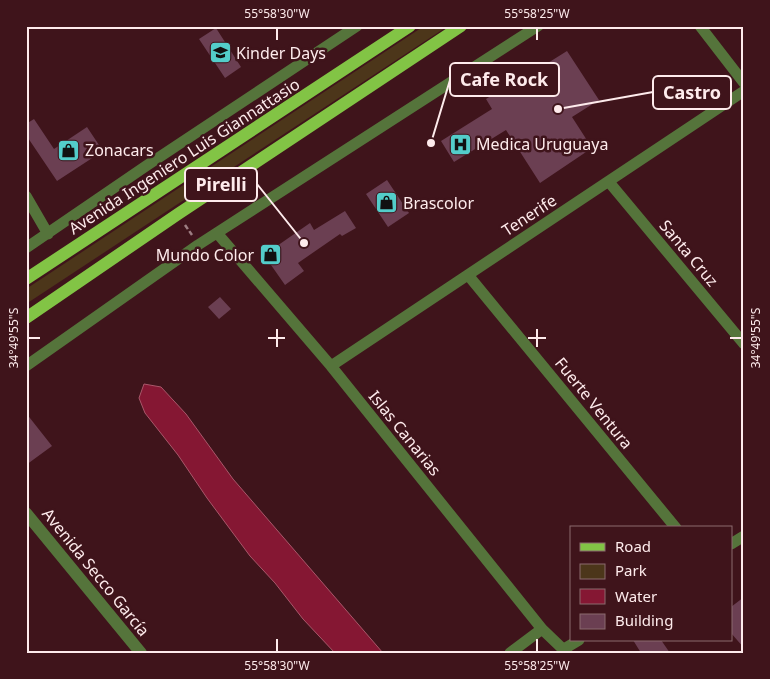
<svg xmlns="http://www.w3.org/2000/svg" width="770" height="679" font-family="'Noto Sans',sans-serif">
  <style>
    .green { fill: #4c361a }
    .water { fill: #851733; stroke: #a9576a }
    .building { fill: #6b3f52 }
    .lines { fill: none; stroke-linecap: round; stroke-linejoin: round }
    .path { stroke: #9d7e82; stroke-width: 2.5; stroke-dasharray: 5 2.5; stroke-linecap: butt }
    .minor { stroke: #55743b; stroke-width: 11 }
    .tertiary { stroke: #55743b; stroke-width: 12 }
    .primary { stroke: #82c445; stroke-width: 12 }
    .ticks { fill: none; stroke: #feebec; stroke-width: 2 }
    .labels { text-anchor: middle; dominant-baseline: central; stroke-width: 5; stroke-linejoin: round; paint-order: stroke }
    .poi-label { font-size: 16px; fill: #feebec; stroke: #3f141b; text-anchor: start }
    .street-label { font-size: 16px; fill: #feebec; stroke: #3f141b }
    .leader { fill: none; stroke: #feebec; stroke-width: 2 }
    .callout-dot { fill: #feebec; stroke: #3f141b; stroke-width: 2 }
    .callout { fill: #3f141b; stroke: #feebec; stroke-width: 2 }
    .callout-label { font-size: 18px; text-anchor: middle; font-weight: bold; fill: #feebec }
    .neatline { fill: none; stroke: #feebec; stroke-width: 2 }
    .ticks-label { font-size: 12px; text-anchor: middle; fill: #feebec }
  </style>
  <rect width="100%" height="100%" fill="#3f141b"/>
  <path class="green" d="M424,26H448L26,304V289Z"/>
  <path class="water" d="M144,384L161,387L186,414L233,479L383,653H335L303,619L275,583L250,556L207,498L178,455L145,413L139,398Z"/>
  <path class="building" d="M216,28L241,67L225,78L199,39Z
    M567,51L599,100L572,117L592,148L540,183L506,130L454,162L441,141L492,109L486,99L510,84L511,86Z
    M34,119L54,149L87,127L103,151L57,181L26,135V124Z
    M387,180L409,213L388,227L366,194Z
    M345,211L356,228L342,236L340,234L298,263L304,271L285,285L264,255L310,223L314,230Z
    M220,297L231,309L219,319L208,307Z
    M26,413L52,446L26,465Z
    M744,597V648L731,633V607Z
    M633,640H661L670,653H641Z"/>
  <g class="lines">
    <path class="path" d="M185,225L192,235"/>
    <path class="minor" d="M700,26L744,83
      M609,182L744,344
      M26,196L48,234
      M217,233L331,366L542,629L567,653
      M26,248L146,166L357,26
      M468,275L676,528
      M26,366L198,245L538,26
      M331,366L744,91
      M731,544L744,536
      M564,649L579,640
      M510,653L542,629"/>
    <path class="tertiary" d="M26,513L141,653"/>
    <path class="primary" d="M26,279L410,26
      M26,318L178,214L461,26"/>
  </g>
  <path class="ticks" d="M277,28V40M537,28V40M277,329V347M537,329V347M28,338H40M268,338H285M528,338H546M730,338H742M277,639V652M537,639V652"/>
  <defs>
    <symbol id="school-square" viewBox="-11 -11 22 22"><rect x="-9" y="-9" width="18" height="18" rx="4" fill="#53cdca" stroke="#3f141b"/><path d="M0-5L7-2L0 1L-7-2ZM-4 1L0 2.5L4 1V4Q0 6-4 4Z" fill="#111"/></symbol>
    <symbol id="hospital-square" viewBox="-11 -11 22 22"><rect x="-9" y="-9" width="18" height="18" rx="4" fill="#53cdca" stroke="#3f141b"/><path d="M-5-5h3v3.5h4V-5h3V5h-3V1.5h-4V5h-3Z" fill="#111"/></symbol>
    <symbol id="shop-square" viewBox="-11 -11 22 22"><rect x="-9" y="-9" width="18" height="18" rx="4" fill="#53cdca" stroke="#3f141b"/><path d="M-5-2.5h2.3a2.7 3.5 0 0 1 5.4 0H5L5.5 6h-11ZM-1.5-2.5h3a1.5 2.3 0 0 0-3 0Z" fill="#111"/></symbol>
  </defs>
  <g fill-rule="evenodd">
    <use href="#school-square" x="208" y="40" width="25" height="25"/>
    <use href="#hospital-square" x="448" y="132" width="25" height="25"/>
    <use href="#shop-square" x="56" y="138" width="25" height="25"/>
    <use href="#shop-square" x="374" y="190" width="25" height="25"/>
    <use href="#shop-square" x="258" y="242" width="25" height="25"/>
  </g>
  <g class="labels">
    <g class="poi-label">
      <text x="236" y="53">Kinder Days</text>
      <text x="476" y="144">Medica Uruguaya</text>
      <text x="85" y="150">Zonacars</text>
      <text x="403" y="203">Brascolor</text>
      <text x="254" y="255" text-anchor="end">Mundo Color</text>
    </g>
    <g class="street-label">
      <text transform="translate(184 156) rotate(-33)">Avenida Ingeniero Luis Giannattasio</text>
      <text transform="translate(529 215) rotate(-33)">Tenerife</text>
      <text transform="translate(689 253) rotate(50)">Santa Cruz</text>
      <text transform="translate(594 403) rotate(51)">Fuerte Ventura</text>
      <text transform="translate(405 433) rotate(51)">Islas Canarias</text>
      <text transform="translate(96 572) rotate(51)">Avenida Secco García</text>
    </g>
  </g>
  <path class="leader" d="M431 143L450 80M558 109L653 92M304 243L257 184"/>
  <g class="callout-dot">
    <circle cx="431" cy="143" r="5"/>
    <circle cx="558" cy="109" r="5"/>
    <circle cx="304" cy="243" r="5"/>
  </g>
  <g class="callout">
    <rect x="450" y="63" width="109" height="33" rx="5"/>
    <rect x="653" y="76" width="78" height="33" rx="5"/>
    <rect x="185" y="168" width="72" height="33" rx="5"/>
  </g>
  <g class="callout-label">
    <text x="504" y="86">Cafe Rock</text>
    <text x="692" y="99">Castro</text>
    <text x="221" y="191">Pirelli</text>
  </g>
  <rect width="770" height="679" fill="none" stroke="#3f141b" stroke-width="55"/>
  <rect x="570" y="526" width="162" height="115" fill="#3f141b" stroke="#8b6a6f"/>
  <rect x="580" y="543" width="25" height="8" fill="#82c445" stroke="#8b6a6f"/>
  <text x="615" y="552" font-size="15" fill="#feebec">Road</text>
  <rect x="580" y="564" width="25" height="15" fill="#4c361a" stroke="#8b6a6f"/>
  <text x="615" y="576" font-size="15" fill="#feebec">Park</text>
  <rect x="580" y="589" width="25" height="15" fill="#851733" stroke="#8b6a6f"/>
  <text x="615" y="602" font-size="15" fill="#feebec">Water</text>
  <rect x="580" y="614" width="25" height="15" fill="#6b3f52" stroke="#8b6a6f"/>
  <text x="615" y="626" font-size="15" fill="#feebec">Building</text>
  <rect x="28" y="28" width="714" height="624" class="neatline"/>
  <g class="ticks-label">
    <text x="277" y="18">55°58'30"W</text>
    <text x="537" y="18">55°58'25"W</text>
    <text transform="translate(14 338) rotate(-90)" y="4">34°49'55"S</text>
    <text transform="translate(756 338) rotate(-90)" y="4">34°49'55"S</text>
    <text x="277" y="670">55°58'30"W</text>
    <text x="537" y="670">55°58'25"W</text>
  </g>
</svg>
